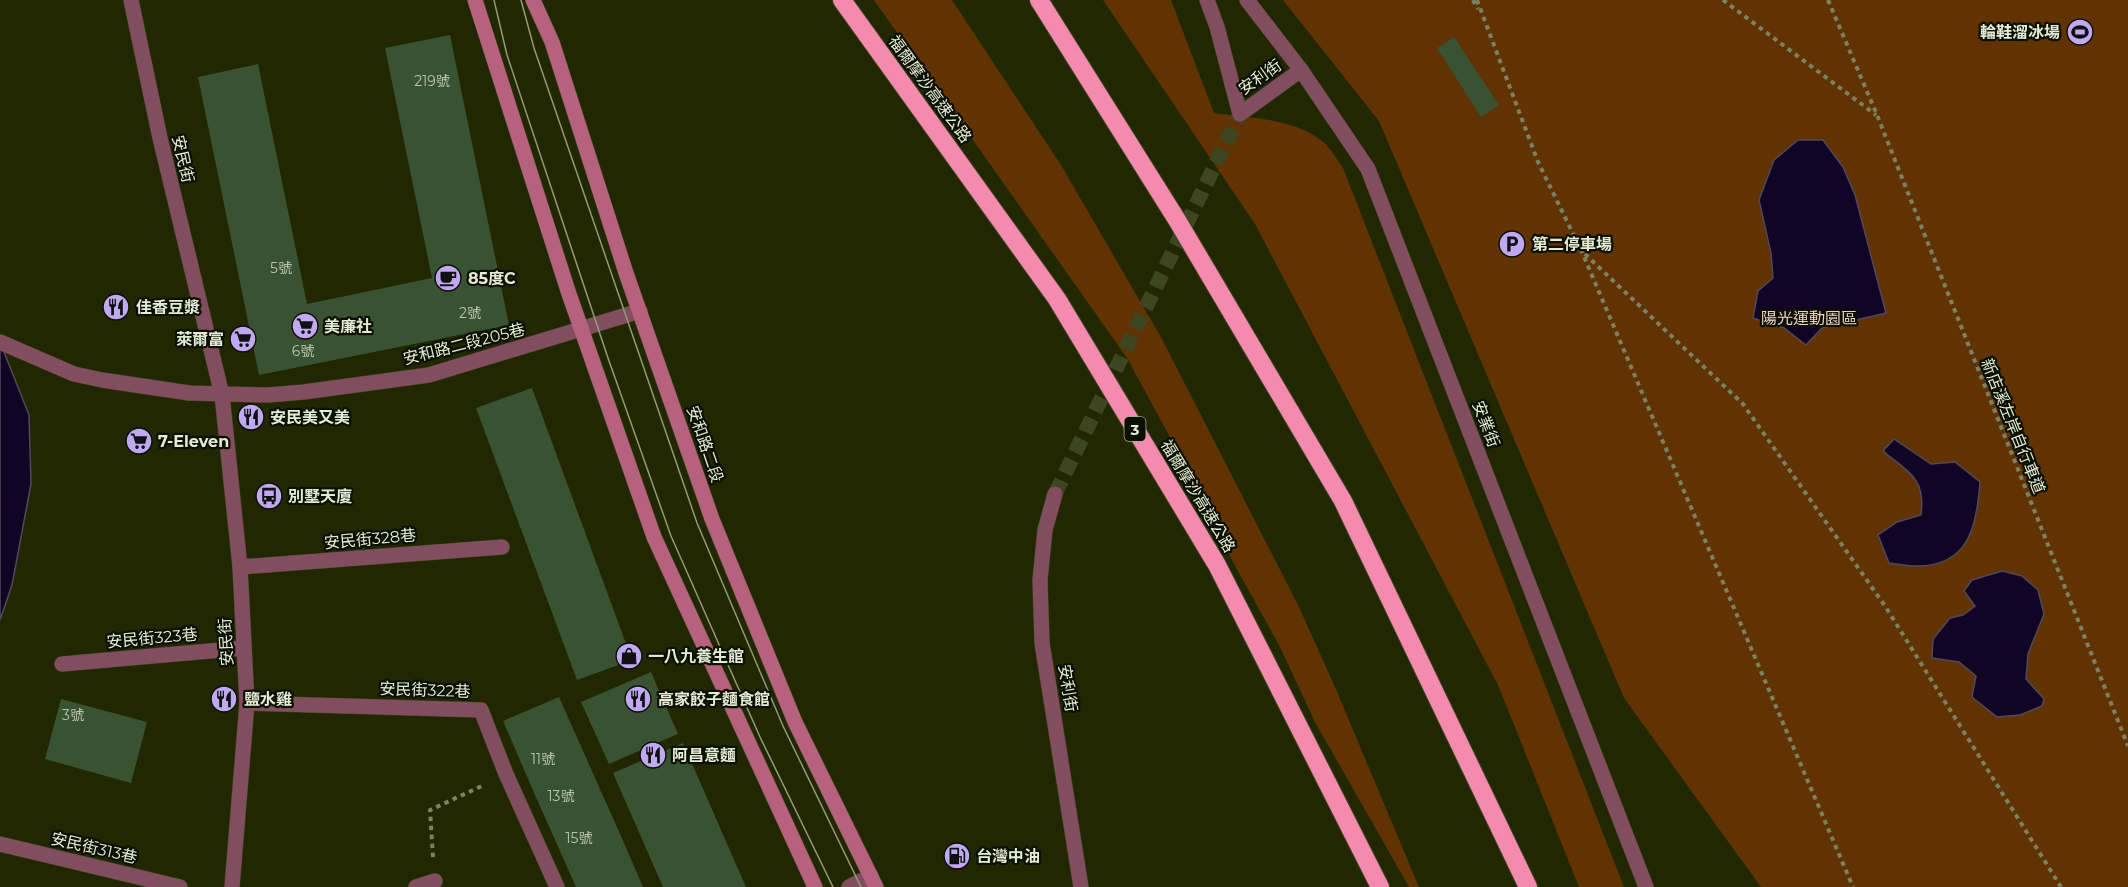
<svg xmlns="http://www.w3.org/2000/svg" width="2128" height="887" font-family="Montserrat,'Noto Sans TC',sans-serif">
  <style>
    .green { fill: #613302 }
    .water { fill: #120425; stroke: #51495a; stroke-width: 1.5 }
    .building { fill: #395232 }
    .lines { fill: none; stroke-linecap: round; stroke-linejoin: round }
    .minor-tunnel { stroke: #3e4521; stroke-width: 15; stroke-dasharray: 15 8; stroke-linecap: butt }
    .service-casing { stroke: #3c431f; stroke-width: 16 }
    .minor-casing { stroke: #3c431f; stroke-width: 16 }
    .secondary-casing { stroke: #3c431f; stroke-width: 16 }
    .motorway-casing { stroke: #3c431f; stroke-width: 20 }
    .path { stroke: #7b8162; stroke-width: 4; stroke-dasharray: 4.5 4.5; stroke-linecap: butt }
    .service { stroke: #824d5e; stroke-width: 15 }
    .minor { stroke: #824d5e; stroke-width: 15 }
    .secondary { stroke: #b6617e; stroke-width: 15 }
    .motorway { stroke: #f48bae; stroke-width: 18 }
    .tram { stroke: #92997c; stroke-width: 1.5 }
    .labels { text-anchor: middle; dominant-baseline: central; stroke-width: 4.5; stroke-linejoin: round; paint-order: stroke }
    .number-label { font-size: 14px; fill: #b9c4ac }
    .shield { fill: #0c1002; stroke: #a3a995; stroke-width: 1.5 }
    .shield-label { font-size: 15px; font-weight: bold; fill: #e4ead4 }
    .poi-label { font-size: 16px; font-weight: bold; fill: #e4ead4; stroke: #0c1002; text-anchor: start }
    .street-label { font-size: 16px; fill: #e4ead4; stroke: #0c1002 }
    .park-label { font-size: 16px; fill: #ecd2bf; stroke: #0c1002 }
  </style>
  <rect width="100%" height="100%" fill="#212801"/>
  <path class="green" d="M874,0H952L1061,165L1162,339L1298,605L1335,687L1419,887H1409L1315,722L1279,645L1233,562L1196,485L1127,358Z
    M1103,0H1171L1214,113C1248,118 1296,118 1323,142C1331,149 1337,159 1343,168L1624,887H1579L1498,685L1255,224Z
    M1283,0H2128V887H1761L1624,698L1379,121Z"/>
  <path class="water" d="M1798,140H1823L1843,167L1855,195L1886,313L1822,328L1806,345L1784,328L1753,318L1758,291L1773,278L1771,253L1759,200L1774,160Z
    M0,342L29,415L31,484L12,585L0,620Z
    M1894,439L1931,464L1955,462L1980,482C1977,524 1970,566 1917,566C1908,566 1898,564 1889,563L1878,535L1897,522L1921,515C1926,478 1908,472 1883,451Z
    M2002,571L2022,576L2038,590L2044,614L2028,654L2026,679L2044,699L2042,706L2020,715L1997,717L1972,697L1976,676L1959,662L1932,658L1933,639L1950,618L1963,615L1975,606L1964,591L1972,580Z"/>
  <path class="building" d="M450,35L509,325L259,375L198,77L258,64L307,304L432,278L385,48Z
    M1454,37L1499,105L1481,117L1437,48Z
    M532,388L632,660L577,680L476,408Z
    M651,672L678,734L609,764L581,702Z
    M559,697L624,843L643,887H576L535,795L503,721Z
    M61,699L147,722L131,783L45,759Z
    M683,743L721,830L746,887H663L613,773Z"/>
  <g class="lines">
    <path class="minor-tunnel" d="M1055,494L1240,114"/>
    <defs>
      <path id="service" d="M1207,0L1217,27L1240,114
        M240,567L502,547
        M62,664L244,648
        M247,703L481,710L506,774L557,887
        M0,844L180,887
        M416,887L435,881
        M849,887L871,876"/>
      <path id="minor" d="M131,0L160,138L222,395L240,567L247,703L232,887
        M1247,0L1301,70L1368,169L1646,887
        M1240,114L1301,70
        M0,342L74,374L102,380L189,393L268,395L304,392L429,375L640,311
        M1055,494L1045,530L1040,580L1042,643L1081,887"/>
      <path id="secondary" d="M475,0L568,291L654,537L815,887
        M533,0L552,42L626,273L712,519L795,722L876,887"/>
      <path id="motorway" d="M842,0L1057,299L1217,565L1380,887
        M1039,0L1177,220L1343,501L1528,887"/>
    </defs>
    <use href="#service" class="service-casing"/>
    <use href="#minor" class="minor-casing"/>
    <use href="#secondary" class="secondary-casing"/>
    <use href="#motorway" class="motorway-casing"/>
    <path class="path" d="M1473,0L1478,9
      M1477,0L1538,162L1582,252L1853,887
      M1723,0L1876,115
      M1828,0L1877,115L2128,746
      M1585,254L1743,404L1885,606L2061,887
      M433,857L430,810L484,785"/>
    <use href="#service" class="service"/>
    <use href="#minor" class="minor"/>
    <use href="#secondary" class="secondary"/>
    <use href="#motorway" class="motorway"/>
    <path class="tram" d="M494,0L507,55L608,358L671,536L760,737L833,887
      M521,0L534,48L697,523L783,726L861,887"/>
  </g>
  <defs>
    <symbol id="stadium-disc" viewBox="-11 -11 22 22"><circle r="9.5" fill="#c1a8f3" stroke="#0c1002"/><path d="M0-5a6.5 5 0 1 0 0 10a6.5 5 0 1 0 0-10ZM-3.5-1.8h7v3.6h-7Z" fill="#111"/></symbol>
    <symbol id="parking-disc" viewBox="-11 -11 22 22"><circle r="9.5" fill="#c1a8f3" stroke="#0c1002"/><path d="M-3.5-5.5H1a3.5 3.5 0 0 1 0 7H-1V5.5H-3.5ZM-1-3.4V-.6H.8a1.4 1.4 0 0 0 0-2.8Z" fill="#111"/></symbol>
    <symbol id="cafe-disc" viewBox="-11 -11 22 22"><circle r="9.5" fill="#c1a8f3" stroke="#0c1002"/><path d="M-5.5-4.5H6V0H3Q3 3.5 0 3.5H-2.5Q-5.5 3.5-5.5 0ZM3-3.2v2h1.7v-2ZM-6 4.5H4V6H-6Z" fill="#111"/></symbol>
    <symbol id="restaurant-disc" viewBox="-11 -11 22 22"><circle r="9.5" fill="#c1a8f3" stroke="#0c1002"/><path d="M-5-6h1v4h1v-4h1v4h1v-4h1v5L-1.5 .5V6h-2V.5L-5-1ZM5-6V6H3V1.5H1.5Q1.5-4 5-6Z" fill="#111"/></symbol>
    <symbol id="supermarket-disc" viewBox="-11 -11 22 22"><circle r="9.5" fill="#c1a8f3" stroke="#0c1002"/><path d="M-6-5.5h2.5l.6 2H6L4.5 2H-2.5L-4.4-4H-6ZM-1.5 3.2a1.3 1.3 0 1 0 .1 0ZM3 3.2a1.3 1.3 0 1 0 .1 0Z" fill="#111"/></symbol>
    <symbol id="bus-disc" viewBox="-11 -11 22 22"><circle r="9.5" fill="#c1a8f3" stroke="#0c1002"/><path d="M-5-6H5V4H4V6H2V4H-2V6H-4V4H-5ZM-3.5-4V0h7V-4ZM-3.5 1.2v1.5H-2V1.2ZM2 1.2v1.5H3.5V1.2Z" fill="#111"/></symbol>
    <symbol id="shop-disc" viewBox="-11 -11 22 22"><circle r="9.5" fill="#c1a8f3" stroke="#0c1002"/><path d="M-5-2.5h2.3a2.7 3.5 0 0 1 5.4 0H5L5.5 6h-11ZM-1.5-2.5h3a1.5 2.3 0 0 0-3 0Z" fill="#111"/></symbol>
    <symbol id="fuel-disc" viewBox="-11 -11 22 22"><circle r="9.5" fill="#c1a8f3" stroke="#0c1002"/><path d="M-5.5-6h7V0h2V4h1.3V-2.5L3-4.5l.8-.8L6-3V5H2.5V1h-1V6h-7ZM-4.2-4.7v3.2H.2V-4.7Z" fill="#111"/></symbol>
  </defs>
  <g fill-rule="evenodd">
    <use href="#stadium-disc" x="2065" y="17" width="30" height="30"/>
    <use href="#parking-disc" x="1497" y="229" width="30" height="30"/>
    <use href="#cafe-disc" x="433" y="263" width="30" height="30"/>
    <use href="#restaurant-disc" x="101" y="292" width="30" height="30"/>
    <use href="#supermarket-disc" x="290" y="311" width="30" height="30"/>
    <use href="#supermarket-disc" x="228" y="324" width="30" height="30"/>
    <use href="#restaurant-disc" x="236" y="402" width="30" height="30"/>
    <use href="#supermarket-disc" x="124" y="426" width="30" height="30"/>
    <use href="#bus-disc" x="254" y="481" width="30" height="30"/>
    <use href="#shop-disc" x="614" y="641" width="30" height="30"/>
    <use href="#restaurant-disc" x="209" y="684" width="30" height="30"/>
    <use href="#restaurant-disc" x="623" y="684" width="30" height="30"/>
    <use href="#restaurant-disc" x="638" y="740" width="30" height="30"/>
    <use href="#fuel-disc" x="942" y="841" width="30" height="30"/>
  </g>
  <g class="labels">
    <g class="number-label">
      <text x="432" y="81">219號</text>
      <text x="281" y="268">5號</text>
      <text x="470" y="313">2號</text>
      <text x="303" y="351">6號</text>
      <text x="73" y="715">3號</text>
      <text x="543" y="759">11號</text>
      <text x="561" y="796">13號</text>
      <text x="579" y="838">15號</text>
    </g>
    <rect class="shield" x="1124.5" y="417" width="21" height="24" rx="4.5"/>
    <g class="shield-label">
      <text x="1135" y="429">3</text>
    </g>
    <g class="poi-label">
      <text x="2060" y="32" text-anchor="end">輪鞋溜冰場</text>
      <text x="1532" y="244">第二停車場</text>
      <text x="468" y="278">85度C</text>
      <text x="136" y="307">佳香豆漿</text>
      <text x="324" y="326">美廉社</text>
      <text x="224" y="339" text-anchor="end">萊爾富</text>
      <text x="270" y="417">安民美又美</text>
      <text x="158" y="441">7-Eleven</text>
      <text x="288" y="496">別墅天廈</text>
      <text x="648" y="656">一八九養生館</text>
      <text x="244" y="699">鹽水雞</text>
      <text x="658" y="699">高家餃子麵食館</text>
      <text x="672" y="755">阿昌意麵</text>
      <text x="976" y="856">台灣中油</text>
    </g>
    <g class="street-label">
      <text transform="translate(1260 77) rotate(-35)">安利街</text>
      <text transform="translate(930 89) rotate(54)">福爾摩沙高速公路</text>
      <text transform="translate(183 159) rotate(77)">安民街</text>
      <text transform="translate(464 344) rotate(-14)">安和路二段205巷</text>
      <text transform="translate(1486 424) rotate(69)">安業街</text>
      <text transform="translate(2013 426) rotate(68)">新店溪左岸自行車道</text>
      <text transform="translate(705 444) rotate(71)">安和路二段</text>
      <text transform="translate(1198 496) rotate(59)">福爾摩沙高速公路</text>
      <text transform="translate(370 539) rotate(-5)">安民街328巷</text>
      <text transform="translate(152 638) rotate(-5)">安民街323巷</text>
      <text transform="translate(226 642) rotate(-93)">安民街</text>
      <text transform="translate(1068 688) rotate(81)">安利街</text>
      <text transform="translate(425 690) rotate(2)">安民街322巷</text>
      <text transform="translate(94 848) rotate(13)">安民街313巷</text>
    </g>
    <g class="park-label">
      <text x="1809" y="318">陽光運動園區</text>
    </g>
  </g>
</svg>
